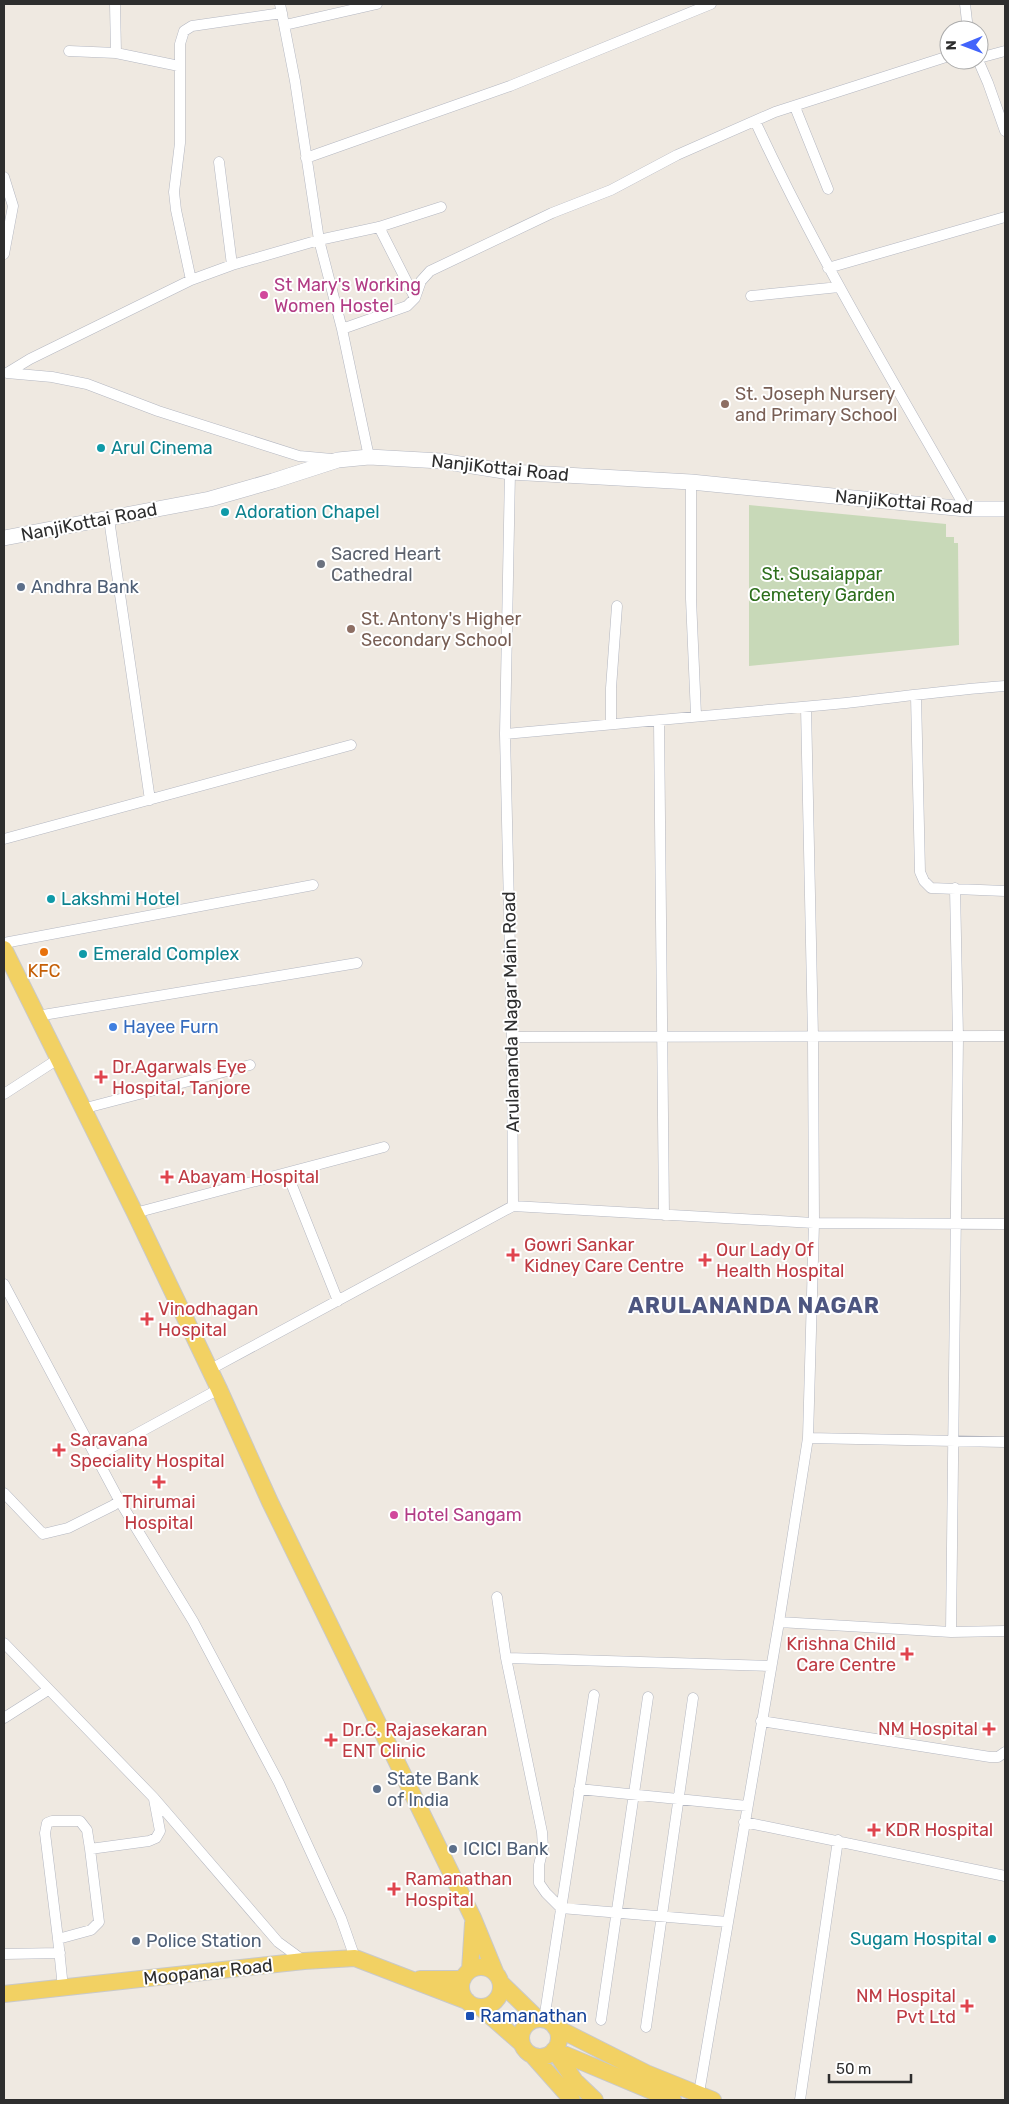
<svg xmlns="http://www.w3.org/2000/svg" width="1009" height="2104" font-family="Rubik,sans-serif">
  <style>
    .cemetery { fill: #c8d9b8 }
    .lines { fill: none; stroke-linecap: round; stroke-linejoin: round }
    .street-casing { stroke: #b4b7c1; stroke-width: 11 }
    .secondary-casing { stroke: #b4b7c1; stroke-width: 16 }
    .primary-casing { stroke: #c9c9c9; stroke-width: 18 }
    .street { stroke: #fff; stroke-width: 10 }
    .secondary { stroke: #fff; stroke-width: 15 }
    .primary { stroke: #f2d163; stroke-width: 16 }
    .hotel-dot { fill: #d1479c; stroke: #fff; stroke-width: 2 }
    .education-dot { fill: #8d6e63; stroke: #fff; stroke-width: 2 }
    .culture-dot { fill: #0f9aa8; stroke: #fff; stroke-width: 2 }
    .worship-dot { fill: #6b7280; stroke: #fff; stroke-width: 2 }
    .service-dot { fill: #5c6f8a; stroke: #fff; stroke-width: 2 }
    .food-dot { fill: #e8710a; stroke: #fff; stroke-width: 2 }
    .shop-dot { fill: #3f7fe0; stroke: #fff; stroke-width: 2 }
    .health-dot { fill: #e0444e; stroke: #fff; stroke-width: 2 }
    .transit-dot { fill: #1a4fb4; stroke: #fff; stroke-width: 2 }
    .labels { text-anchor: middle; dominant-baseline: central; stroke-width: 4; stroke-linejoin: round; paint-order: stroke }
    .hotel-label { font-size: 18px; fill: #b23c85; stroke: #fff; text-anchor: start }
    .education-label { font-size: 18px; fill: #785e54; stroke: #fff; text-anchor: start }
    .culture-label { font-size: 18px; fill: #0d838f; stroke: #fff; text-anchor: start }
    .street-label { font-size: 18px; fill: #2e2e2e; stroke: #fff }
    .worship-label { font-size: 18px; fill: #5b616d; stroke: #fff; text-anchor: start }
    .park-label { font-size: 18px; fill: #2c6e1b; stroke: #fff }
    .service-label { font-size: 18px; fill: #4e5e75; stroke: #fff; text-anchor: start }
    .food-label { font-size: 18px; fill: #c56008; stroke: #fff }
    .shop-label { font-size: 18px; fill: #366cbe; stroke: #fff; text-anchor: start }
    .health-label { font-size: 18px; fill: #be3a42; stroke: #fff; text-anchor: start }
    .transit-label { font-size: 18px; fill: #164399; stroke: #fff; text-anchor: start }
    .district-label { font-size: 22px; font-weight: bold; letter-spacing: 1px; fill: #4d5680; stroke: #fff }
  </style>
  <rect width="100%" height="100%" fill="#efe9e1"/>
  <path class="cemetery" d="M749,505L946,524V537H954V543H958L959,645L749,666Z"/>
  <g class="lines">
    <defs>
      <path id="street" d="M115,4L116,53
        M280,4L295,81L319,240L342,329L369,457
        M965,4L968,30
        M285,25L377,4
        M69,51L116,53L179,66
        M979,58L1005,51
        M978,60L988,83L1005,131
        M795,107L828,189
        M755,121C817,255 893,381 966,509
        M306,158L510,86L711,4
        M219,162L232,265
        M4,177L13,206L4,254
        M379,227L415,298
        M828,268L1005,217
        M191,280L176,210L174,192L180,143V44L184,31L192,26L282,13
        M751,296L839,287
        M342,329L407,306L415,298L421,281L430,271L552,213L611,190L677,155L775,112L949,56
        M7,373L30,359L191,280L232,265L319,240L379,227L441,207
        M7,373L52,377L87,384L158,411L299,456L332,459
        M691,482V599L696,715
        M109,519L150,800
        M916,696L920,872L924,881L931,888L1005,891
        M659,721L664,1215
        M611,724V688L617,606
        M505,734C615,724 725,714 835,704C892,698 948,690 1005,686
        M4,839L351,745
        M4,943L313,885
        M37,1016L357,963
        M512,1037L1005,1036
        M4,1094L58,1059
        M82,1109L250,1065
        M287,1173L338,1301
        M513,1206L814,1223L1005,1224
        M135,1213L384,1147
        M4,1284L119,1500L193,1621L279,1783L341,1918L355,1958
        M209,1370L513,1206L512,1037L505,734L510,472
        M808,1438L1005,1442
        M96,1456L219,1389
        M4,1493L43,1534L68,1528L114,1505L119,1500
        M497,1597L506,1658L542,1832L543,1848L539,1865V1883L546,1893L561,1908L728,1922
        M779,1622L951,1632L1005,1631
        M951,1632L958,1037L955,888
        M4,1643L154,1798L278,1942L304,1961
        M506,1658L770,1666
        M4,1718L48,1690
        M761,1721L990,1757H998L1005,1752
        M579,1789L747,1806
        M744,1822L1005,1876
        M58,1939L45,1833L47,1823L52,1821H80L87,1830L90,1849
        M4,1954L60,1953
        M63,1988L58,1939L91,1930L99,1922L90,1849L149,1841L156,1838L160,1831L154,1799
        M544,2020L594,1695
        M601,2020L648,1697
        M646,2027L693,1698
        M698,2099L779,1622L808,1438L814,1223L813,1037L806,707
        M800,2100L838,1840"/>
      <path id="secondary" d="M4,538L210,499L273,481L338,460L369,457L441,461L510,472L691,482L966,509H1005"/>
      <path id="primary" d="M4,949L135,1213L219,1389L270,1502L473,1918L496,1974
        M461 1987a20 20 0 1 1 40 0a20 20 0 1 1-40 0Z
        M470,1970L473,1923
        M420,1979H463
        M501,1983L538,2019
        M4,1994L304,1961L355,1958L467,2001
        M480,2007L521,2043
        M521 2038a19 19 0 1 1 38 0a19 19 0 1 1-38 0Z
        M555,2027L646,2073L713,2100
        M554,2050L673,2100
        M554,2050L575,2081L595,2100
        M533,2056L572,2100"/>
    </defs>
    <use href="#street" class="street-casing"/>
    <use href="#secondary" class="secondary-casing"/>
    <use href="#primary" class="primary-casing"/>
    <use href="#street" class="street"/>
    <use href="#secondary" class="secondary"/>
    <use href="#primary" class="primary"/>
  </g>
  <g class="hotel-dot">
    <circle cx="264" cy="295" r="5"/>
    <circle cx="394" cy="1515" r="5"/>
  </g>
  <g class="education-dot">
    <circle cx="725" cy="404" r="5"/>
    <circle cx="351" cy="629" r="5"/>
  </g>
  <g class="culture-dot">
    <circle cx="101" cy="448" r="5"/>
    <circle cx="225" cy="512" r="5"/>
    <circle cx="51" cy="899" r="5"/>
    <circle cx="83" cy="954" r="5"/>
    <circle cx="992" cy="1939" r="5"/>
  </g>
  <circle class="worship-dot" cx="321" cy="564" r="5"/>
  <g class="service-dot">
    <circle cx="21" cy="587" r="5"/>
    <circle cx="377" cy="1789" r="5"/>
    <circle cx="453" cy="1849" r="5"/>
    <circle cx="136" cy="1941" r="5"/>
  </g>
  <circle class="food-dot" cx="44" cy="952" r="5"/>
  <circle class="shop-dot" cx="113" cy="1027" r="5"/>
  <g class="health-dot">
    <path d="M98.5 1069.5h5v5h5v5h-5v5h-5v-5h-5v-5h5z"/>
    <path d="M164.5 1169.5h5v5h5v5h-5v5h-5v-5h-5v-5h5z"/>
    <path d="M510.5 1247.5h5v5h5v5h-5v5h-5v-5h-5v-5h5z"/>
    <path d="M702.5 1252.5h5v5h5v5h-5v5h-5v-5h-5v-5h5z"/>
    <path d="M144.5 1311.5h5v5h5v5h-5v5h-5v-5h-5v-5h5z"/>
    <path d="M56.5 1442.5h5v5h5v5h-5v5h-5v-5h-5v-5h5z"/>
    <path d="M156.5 1474.5h5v5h5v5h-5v5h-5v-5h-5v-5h5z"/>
    <path d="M904.5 1646.5h5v5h5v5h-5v5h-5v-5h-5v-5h5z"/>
    <path d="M986.5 1721.5h5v5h5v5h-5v5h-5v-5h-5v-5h5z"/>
    <path d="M328.5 1732.5h5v5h5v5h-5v5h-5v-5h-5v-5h5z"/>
    <path d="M871.5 1822.5h5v5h5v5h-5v5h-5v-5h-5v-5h5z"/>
    <path d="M391.5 1881.5h5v5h5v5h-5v5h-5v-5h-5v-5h5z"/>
    <path d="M964.5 1998.5h5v5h5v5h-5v5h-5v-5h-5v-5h5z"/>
  </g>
  <rect class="transit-dot" x="465" y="2011" width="10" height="10" rx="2.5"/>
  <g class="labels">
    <g class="hotel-label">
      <text x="274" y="285">St Mary's Working<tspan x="274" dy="21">Women Hostel</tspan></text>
      <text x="404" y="1515">Hotel Sangam</text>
    </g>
    <g class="education-label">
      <text x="735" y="394">St. Joseph Nursery<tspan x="735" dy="21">and Primary School</tspan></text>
      <text x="361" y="619">St. Antony's Higher<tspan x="361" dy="21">Secondary School</tspan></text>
    </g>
    <g class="culture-label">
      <text x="111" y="448">Arul Cinema</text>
      <text x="235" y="512">Adoration Chapel</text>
      <text x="61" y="899">Lakshmi Hotel</text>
      <text x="93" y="954">Emerald Complex</text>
      <text x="982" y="1939" text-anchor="end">Sugam Hospital</text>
    </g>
    <g class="street-label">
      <text transform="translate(500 468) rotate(6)">NanjiKottai Road</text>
      <text transform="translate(904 502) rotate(5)">NanjiKottai Road</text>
      <text transform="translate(89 522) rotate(-11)">NanjiKottai Road</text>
      <text transform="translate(511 1012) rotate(-91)">Arulananda Nagar Main Road</text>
      <text transform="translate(208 1972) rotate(-6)">Moopanar Road</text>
    </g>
    <g class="worship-label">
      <text x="331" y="554">Sacred Heart<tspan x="331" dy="21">Cathedral</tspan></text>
    </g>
    <g class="park-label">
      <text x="822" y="574">St. Susaiappar<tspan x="822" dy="21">Cemetery Garden</tspan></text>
    </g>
    <g class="service-label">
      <text x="31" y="587">Andhra Bank</text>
      <text x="387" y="1779">State Bank<tspan x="387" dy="21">of India</tspan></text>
      <text x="463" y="1849">ICICI Bank</text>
      <text x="146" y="1941">Police Station</text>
    </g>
    <g class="food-label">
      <text x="44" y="971">KFC</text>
    </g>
    <g class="shop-label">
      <text x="123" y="1027">Hayee Furn</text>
    </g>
    <g class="health-label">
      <text x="112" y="1067">Dr.Agarwals Eye<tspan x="112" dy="21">Hospital, Tanjore</tspan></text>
      <text x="178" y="1177">Abayam Hospital</text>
      <text x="524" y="1245">Gowri Sankar<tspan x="524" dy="21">Kidney Care Centre</tspan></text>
      <text x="716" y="1250">Our Lady Of<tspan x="716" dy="21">Health Hospital</tspan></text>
      <text x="158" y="1309">Vinodhagan<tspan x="158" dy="21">Hospital</tspan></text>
      <text x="70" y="1440">Saravana<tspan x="70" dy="21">Speciality Hospital</tspan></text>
      <text x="159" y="1502" text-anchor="middle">Thirumai<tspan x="159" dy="21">Hospital</tspan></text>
      <text x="896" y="1644" text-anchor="end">Krishna Child<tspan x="896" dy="21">Care Centre</tspan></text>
      <text x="978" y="1729" text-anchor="end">NM Hospital</text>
      <text x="342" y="1730">Dr.C. Rajasekaran<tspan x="342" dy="21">ENT Clinic</tspan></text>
      <text x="885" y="1830">KDR Hospital</text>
      <text x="405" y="1879">Ramanathan<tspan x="405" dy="21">Hospital</tspan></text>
      <text x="956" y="1996" text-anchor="end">NM Hospital<tspan x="956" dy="21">Pvt Ltd</tspan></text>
    </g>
    <g class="transit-label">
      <text x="480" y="2016">Ramanathan</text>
    </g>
    <g class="district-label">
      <text x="754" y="1305">ARULANANDA NAGAR</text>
    </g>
  </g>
  <rect width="1009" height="2104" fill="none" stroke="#2e2e2e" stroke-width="10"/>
  <g transform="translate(964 45) rotate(269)"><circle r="24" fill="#ffffff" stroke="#ababab"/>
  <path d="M0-4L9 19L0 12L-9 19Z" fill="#4264fb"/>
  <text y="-8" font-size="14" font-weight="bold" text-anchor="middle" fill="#2e2e2e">N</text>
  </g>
  <path d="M829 2074v8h82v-8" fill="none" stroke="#2e2e2e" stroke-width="2.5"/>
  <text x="836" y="2074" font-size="15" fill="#2e2e2e" stroke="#ffffff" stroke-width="4" paint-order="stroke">50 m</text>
</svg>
